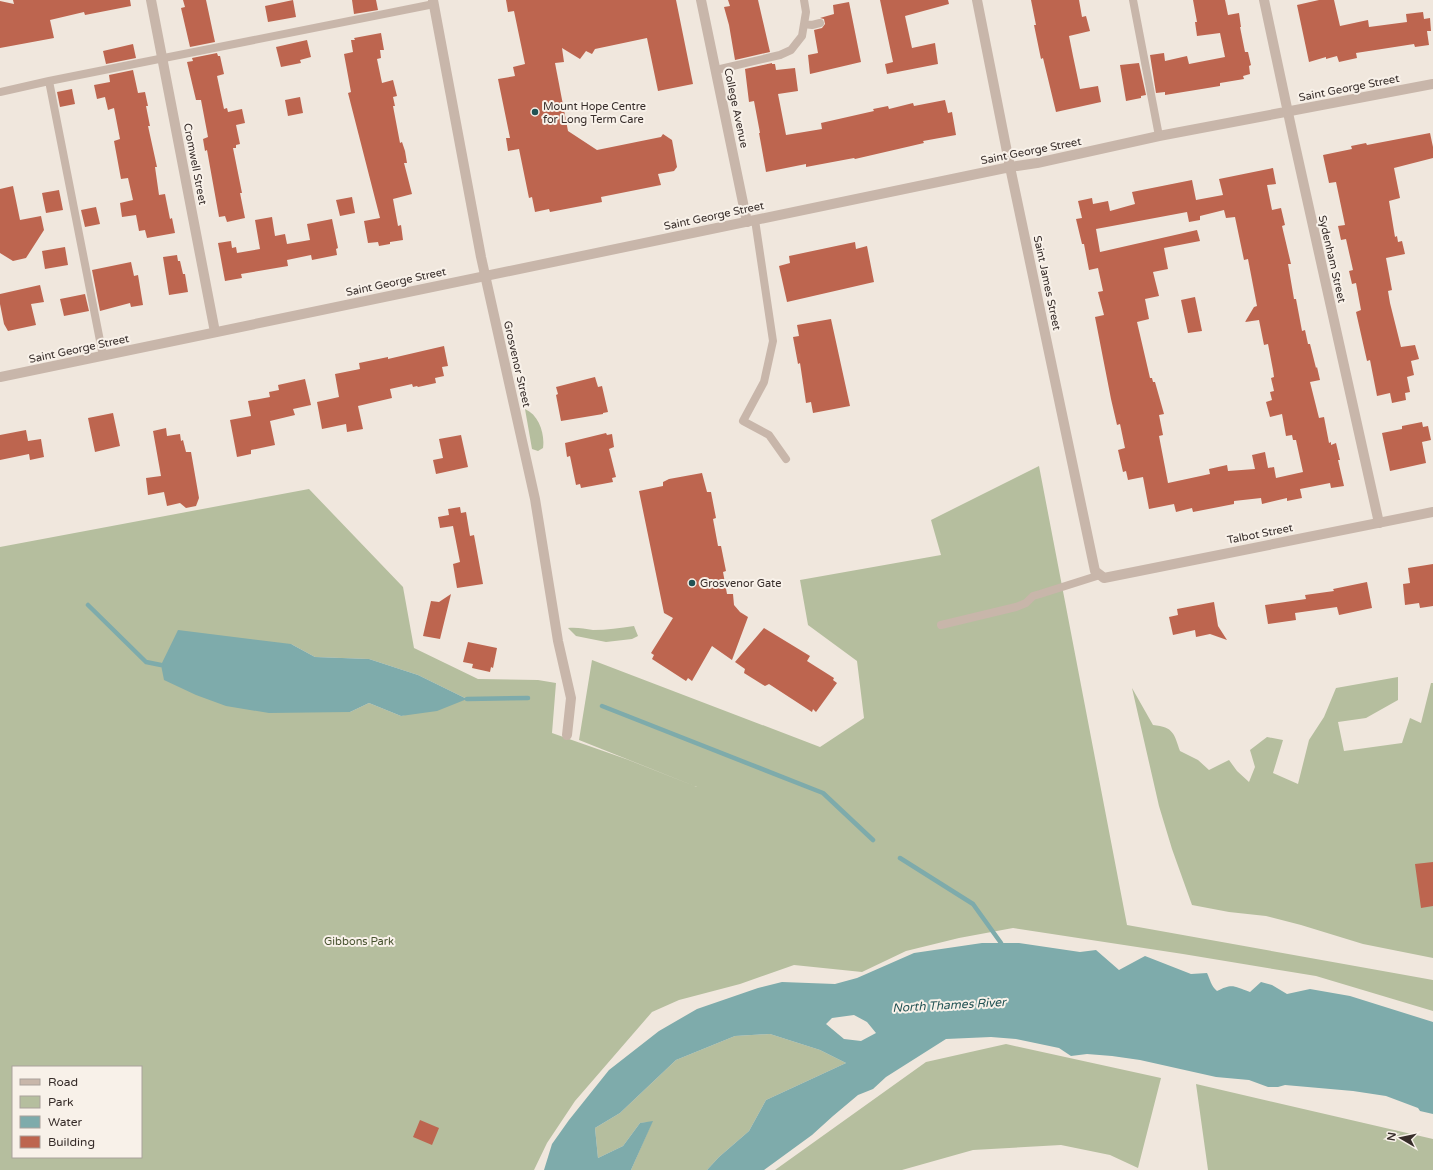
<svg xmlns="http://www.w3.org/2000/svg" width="1433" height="1170" font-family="'Varela Round',sans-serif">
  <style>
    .green { fill: #b5be9e; fill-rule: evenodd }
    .water { fill: #7eabab; fill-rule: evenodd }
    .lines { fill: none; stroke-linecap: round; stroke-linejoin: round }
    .stream { stroke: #7eabab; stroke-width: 4.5 }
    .building { fill: #bd654f; fill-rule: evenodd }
    .service { stroke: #c8b6aa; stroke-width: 8 }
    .minor { stroke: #c8b6aa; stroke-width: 10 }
    .tertiary { stroke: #c8b6aa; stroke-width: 10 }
    .poi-dot { fill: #225354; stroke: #f8f1e9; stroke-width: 1.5 }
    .labels { text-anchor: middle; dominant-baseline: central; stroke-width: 4; stroke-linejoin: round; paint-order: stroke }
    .street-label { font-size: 11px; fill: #362c29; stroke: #f8f1e9 }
    .poi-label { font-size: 11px; fill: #362c29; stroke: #f8f1e9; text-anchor: start }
    .park-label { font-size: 11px; fill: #47522f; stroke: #f8f1e9 }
    .water-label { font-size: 12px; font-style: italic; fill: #225354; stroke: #f8f1e9 }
  </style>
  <rect width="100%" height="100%" fill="#f0e7dd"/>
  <path class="green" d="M525,409C539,415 545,434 543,448L538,451L532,449Z
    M1039,466L1127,925L1433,980V1011L1316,976L1183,954L1013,928L959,938L906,951L862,972L794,965L740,984L679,1000L652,1012L575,1101L547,1143L534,1170H0V547L309,489L403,587L414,648L478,679L538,680L556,683L552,733L626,759L697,787L579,740L592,660L820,747L864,718L857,661L808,625L800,580L941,555L931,520ZM291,644L315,657L369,659L418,675L467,699L401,716L369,703L350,712ZM13,1067H141V1157H13Z
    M634,626L638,636L632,639L606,642L576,636L568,628C577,627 585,629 593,630C607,630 620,628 634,626Z
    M1398,677V700L1366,718L1338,722L1344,751L1402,743L1410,718L1421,723L1431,683H1433V958L1363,944L1301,925L1266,916L1229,912L1192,905L1172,849L1159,806L1132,688L1153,725C1174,727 1174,734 1180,751L1198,760L1209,770L1229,760L1237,771L1249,782L1255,767L1250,750L1267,737L1283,740L1273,773L1298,784L1309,740L1324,717L1336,688Z
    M770,1034L820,1050L846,1063L766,1100L749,1131L719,1157L707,1170H631L652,1122L640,1123L623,1146L598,1158L595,1128L620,1113L676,1060L735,1036Z
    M1006,1044L1161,1078L1138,1168L1110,1155L1061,1145L973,1150L902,1170H775L926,1062Z
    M1196,1084L1433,1139V1170H1208Z"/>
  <path class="water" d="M178,630L291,644L315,657L369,659L418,675L467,699L437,711L401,716L369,703L350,712L269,713L226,706L196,695L164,680L161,665Z
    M982,943H1019L1080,952L1096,950L1119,970L1145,956L1191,974L1207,973C1210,979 1211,986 1217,991C1232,983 1234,986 1250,992L1261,982L1272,985L1287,994L1310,989L1350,996L1433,1022V1114L1420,1111L1418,1108L1386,1096L1353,1091L1285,1085L1278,1087H1268L1249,1080L1216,1077L1140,1060L1112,1056L1087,1054L1071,1056L1059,1048L1016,1039L991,1037L946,1039L886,1077L873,1089L858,1095L833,1116L812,1135L764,1170H707L719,1157L749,1131L766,1100L846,1063L820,1050L770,1034L735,1036L676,1060L620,1113L595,1128L598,1158L623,1146L640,1123L653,1121L631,1170H544L552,1144L569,1120L609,1070L659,1031L697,1009L758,988L782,982L835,984L857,978L914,953ZM854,1015L867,1022L876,1033L861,1041L844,1039L826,1024L832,1018Z"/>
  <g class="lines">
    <path class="stream" d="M88,605L146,662L161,665
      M467,699L528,698
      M602,706L823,793L873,840
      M900,858L973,904L1001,943"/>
  </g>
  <path class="building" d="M13,0H130L131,6L85,15L84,12L50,20L54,38L0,48V1L14,4Z
    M183,0H206L215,42L190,47L181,8L185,7Z
    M293,0L296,17L268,22L265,6Z
    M352,0H376L378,10L354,14Z
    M506,0H676L693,84L658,91L647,38L595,49L592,54L586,51L580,59L562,48L564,62L555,63L568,131L597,150L661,137L663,134L672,140L677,167L674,171L658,174L661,185L601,197L602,202L550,212L549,209L535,212L532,197L529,198L519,149L508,151L506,138H510L498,79L515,76L513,67L525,64L514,11L508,12Z
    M728,0H758L770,52L735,60L729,25L724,7L730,6Z
    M880,0H948L949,4L905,16L912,48L935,43L938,64L887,74L885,64L893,62Z
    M1031,0H1079L1082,17L1086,16L1090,31L1069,36L1073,56L1080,89L1098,86L1101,102L1056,112L1043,58L1041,59L1034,25H1036Z
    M1193,0H1225L1228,15L1239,13L1241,27H1240L1245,52H1248L1251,65L1249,66L1250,74L1243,76L1244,79L1220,83V86L1165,95V92L1156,93L1150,55L1164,53L1165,61L1187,56L1189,64L1225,57L1220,33L1197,36L1195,22H1197Z
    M1319,0H1334L1340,26L1368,20L1369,27L1407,22L1406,14L1423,12L1424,19L1430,18L1431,31H1427L1429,45L1415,47L1414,44L1356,53L1357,58L1339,62L1337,56L1326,59V57L1309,62L1297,5Z
    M849,2L861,62L810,74L808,55L818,53L814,30L822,28L825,24L824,19L820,18L834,14L833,5Z
    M381,33L384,50H380L381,58L377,59L382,83L393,80L397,96L393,97L395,106H393L400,143L402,142L405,151L407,163H404L412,194L393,199L398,226L401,225L403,240L390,242V244L379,246L378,242L368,243L364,221L380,218L348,93L351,92L344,54L353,52L351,40H355L354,38Z
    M307,40L311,57L300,60L301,63L281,67L276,47Z
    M133,44L136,58L106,64L103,51Z
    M217,53L218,56H220L224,74L217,76L224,109L227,108L228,112L242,109L245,123L236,125L240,144L236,145V148H233L242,193H240L245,218L227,222L225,216L219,217L207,150L205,151L203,139L208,137L201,100H196L187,62L193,61L192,58Z
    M772,63V64H775L776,70L795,68L798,91L778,94L786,135L822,129L821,123L874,111L873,109L888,106L889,109L913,103L914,106L945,100L948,113L952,112L956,135L923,141L924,143L855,159L854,158L806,167V164L766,172L759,133H760L754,101L749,102L745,69Z
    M1139,63L1146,95L1141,96V98L1126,101L1120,65Z
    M133,70L138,93L145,92L148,106H146L150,126H148L157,167H155L159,195L165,194L170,219L172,218L175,233L147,238L145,230L139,231L136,215L122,217L120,203L133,200L128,178L121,179L114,141L120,139L115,113L114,108L108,110L105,97L97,99L94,85L110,82L109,75Z
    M72,89L75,104L60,107L57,92Z
    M300,97L303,113L288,116L285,100Z
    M1430,133L1433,147V158L1394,168L1400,198L1389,201L1395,237L1397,236L1398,242L1402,241L1405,254L1386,258L1392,290L1388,291L1390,303L1401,347L1415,345L1419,359L1411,361L1414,375L1407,377L1410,392L1405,393L1406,400L1392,403L1390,393L1377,396L1370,360L1367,361L1356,312L1361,310L1356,283L1352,284L1349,271L1353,270L1346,239L1341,240L1338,226L1345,225L1336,182L1329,183L1323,155L1352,149L1351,146L1366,143L1367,145Z
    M1273,168L1276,184L1267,185L1272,210L1281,208L1285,225L1282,226L1291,264H1288L1294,299H1296L1302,331L1305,330L1308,344H1310L1316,368L1317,367L1320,380L1310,382L1319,418L1324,417L1329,443L1331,442V445L1336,443L1340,460H1338L1344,486L1331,488L1330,483L1300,489L1302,498L1287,501V498L1262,504L1261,498L1234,501V504L1193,512L1192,508L1176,512L1174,504L1149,509L1143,477L1128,480L1126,471L1123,472L1118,450L1125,448L1120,424L1117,425L1111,399L1095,317L1104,315L1098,292L1103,291L1098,268L1089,270L1084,244H1082L1076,219L1082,218L1078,201L1092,198L1093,204L1108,201L1110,211L1135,204L1132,192L1192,180L1196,200L1223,195L1219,179ZM1224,210L1226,218L1235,217L1244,260L1248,259L1257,306L1254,307L1245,322L1259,320L1264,345L1268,344L1273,370L1274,377L1271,378L1274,391L1270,392L1272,400L1266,402L1270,417L1282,414L1286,436L1292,435L1293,440H1296L1303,472L1276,478L1274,467L1268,468L1265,452L1252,455L1255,469L1228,471L1227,465L1209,469L1210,474L1168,483L1159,436L1163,435L1159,415L1164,414L1155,382H1153L1152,378H1150L1137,322L1149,319L1145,299L1159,296L1153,272L1168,269L1164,248L1200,241L1197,230L1100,252L1096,229L1187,212L1189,222L1200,220V216Z
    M13,186L20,220L41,216L44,230L26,258L13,261L0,253V189Z
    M59,190L63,210L46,213L42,193Z
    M352,197L355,213L340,216L336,200Z
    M96,207L100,224L85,227L81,210Z
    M272,217L275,236L285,234L287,244L310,240L307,224L332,219L338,248L336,249L337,255L312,260L311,255L287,260L288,266L241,274L242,278L225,281L218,243L231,241L232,248L236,247L237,253L260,249L255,220Z
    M855,242L856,249L867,246L874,282L787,302L779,266L790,263L789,256Z
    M65,247L68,265L45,269L42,251Z
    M177,255L178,261H180L183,274H185L188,292L169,295L163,257Z
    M131,262L134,276L138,275L143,305L131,307L130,303L100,311L92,270Z
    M40,285L44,302L31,304L36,325L8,331L4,324L0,304V294Z
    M85,294L89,311L64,316L60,299Z
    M1195,297L1202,331L1188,333L1181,300Z
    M831,319L850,406L813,413L811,402L806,403L800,363L798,364L793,337L799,336L797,325Z
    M444,346L448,366L442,367L444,376L435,378L436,383L418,387L417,386L413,387L412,384L390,389L392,398L358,406L363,429L347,432L346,424L322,429L317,402L339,397L335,374L360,369L359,363L388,357V359Z
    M595,377L598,387L602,386L608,412L603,413V414L561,421L556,395L558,394L556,387Z
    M305,379L311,405L293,409L295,415L270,421L275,445L251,450V454L237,457L230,420L251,416L248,401L270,397L269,392L279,390L278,385Z
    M113,413L120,446L95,452L88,418Z
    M1422,422L1423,427L1428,426L1431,440L1422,442L1426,463L1390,471L1382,433L1402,429V426Z
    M166,428L167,436L180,434L181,441L183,440L186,452H191L199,498L196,506L186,508L180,503L167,506L164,492L148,495L146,478L161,476L153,431Z
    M26,430L28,441L41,439L44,457L30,460L29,454L0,460V435Z
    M606,433L607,435L612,434L614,447L609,449L616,477L612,478L613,482L581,488L580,484L576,485L570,456L567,457L565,443Z
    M461,435L468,467L436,474L433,460L443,458L439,439Z
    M702,473L707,492H711L716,518L713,519L718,546H721L726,571L723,572L727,594H733L734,605L740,612L748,617L732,660L712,646L692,681L688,678L686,681L652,659L654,655L651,653L673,618L664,613L639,491L663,486V482L669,479Z
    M460,507L461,513L466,512L470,536L474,535L483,584L457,588L453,564L460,562L453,526L440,528L438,517L449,515L448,509Z
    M1433,564V606L1420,608L1419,603L1405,605L1403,584L1410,583L1408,568Z
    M1367,582L1372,608L1339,615L1337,607L1295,613L1296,620L1268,624L1265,605L1306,599L1305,595L1334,591L1333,589Z
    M451,594L440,639L423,636L431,601L439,602Z
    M1214,602L1218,626L1227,640L1210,634L1196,637L1195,630L1173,635L1169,617L1178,615L1177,609Z
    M764,628L810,656L807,661L834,678L833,680L837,683L816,712L813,709L812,712L769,684L765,686L744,673L745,669L735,662Z
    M468,642L497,648L493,668L491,667L490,672L472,668L473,664L463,662Z
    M1433,862V906L1421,908L1415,864Z
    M420,1120L439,1128L432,1145L413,1137Z"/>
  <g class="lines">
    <path class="service" d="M1133,0L1159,136
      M804,24L812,25L820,23
      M716,70L780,55L791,50L802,36L806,12L804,0
      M49,81L434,4
      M0,92L49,81L103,356
      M755,220L773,341L764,382L743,421L769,435L786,459
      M941,625L1016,607L1026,603L1033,596L1040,594L1100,575"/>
    <path class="minor" d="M151,0L215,332
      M433,0L481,257L535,499L558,641L571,698L567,735
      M701,0L747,222
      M977,0L1010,167L1037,163L1159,136L1433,84
      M1264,0L1293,136L1379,523"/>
    <path class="tertiary" d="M0,377L1010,167L1095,571L1104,578L1433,512"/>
  </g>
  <g class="poi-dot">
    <circle cx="535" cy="112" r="4"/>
    <circle cx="692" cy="583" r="4"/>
  </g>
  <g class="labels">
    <g class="street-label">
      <text transform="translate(1349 88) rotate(-11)">Saint George Street</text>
      <text transform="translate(736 108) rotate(78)">College Avenue</text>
      <text transform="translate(1031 151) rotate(-11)">Saint George Street</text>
      <text transform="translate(195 164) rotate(79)">Cromwell Street</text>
      <text transform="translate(714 216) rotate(-12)">Saint George Street</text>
      <text transform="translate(1332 259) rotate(77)">Sydenham Street</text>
      <text transform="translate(396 282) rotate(-12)">Saint George Street</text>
      <text transform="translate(1047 283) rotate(78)">Saint James Street</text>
      <text transform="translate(79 349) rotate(-12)">Saint George Street</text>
      <text transform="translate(517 364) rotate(77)">Grosvenor Street</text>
      <text transform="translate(1260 534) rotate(-11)">Talbot Street</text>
    </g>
    <g class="poi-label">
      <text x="543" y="106">Mount Hope Centre<tspan x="543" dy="13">for Long Term Care</tspan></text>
      <text x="700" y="583">Grosvenor Gate</text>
    </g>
    <g class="park-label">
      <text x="359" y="941">Gibbons Park</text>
    </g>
    <g class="water-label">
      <text transform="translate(949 1005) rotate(-3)">North Thames River</text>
    </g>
  </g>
  <rect x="12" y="1066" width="130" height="92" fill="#f8f1e9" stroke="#aaa29c"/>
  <rect x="20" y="1079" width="20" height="6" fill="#c8b6aa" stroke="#aaa29c"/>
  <text x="48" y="1086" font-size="12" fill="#362c29">Road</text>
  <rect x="20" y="1096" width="20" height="12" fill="#b5be9e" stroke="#aaa29c"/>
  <text x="48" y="1106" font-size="12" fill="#362c29">Park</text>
  <rect x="20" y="1116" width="20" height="12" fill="#7eabab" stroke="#aaa29c"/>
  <text x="48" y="1126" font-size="12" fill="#362c29">Water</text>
  <rect x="20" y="1136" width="20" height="12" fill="#bd654f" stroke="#aaa29c"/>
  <text x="48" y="1146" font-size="12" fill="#362c29">Building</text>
  <g transform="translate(1401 1138) rotate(279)" stroke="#f8f1e9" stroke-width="3" paint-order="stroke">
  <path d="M0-3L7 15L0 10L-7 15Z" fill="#362c29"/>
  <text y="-6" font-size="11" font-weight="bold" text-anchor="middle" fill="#362c29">N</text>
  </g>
</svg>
